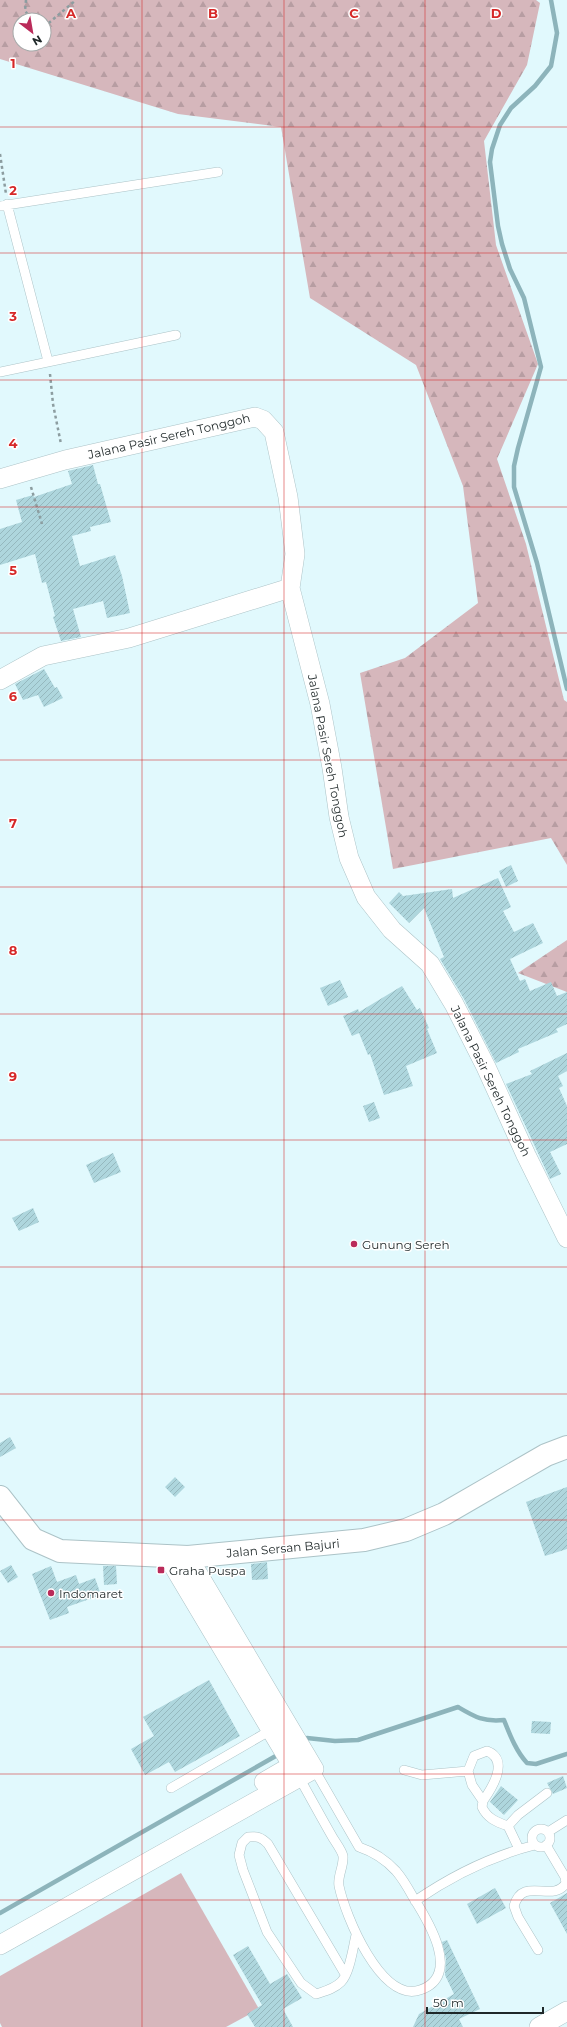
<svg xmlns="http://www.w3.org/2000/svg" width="567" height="2027" font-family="Montserrat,sans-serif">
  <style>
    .forest { fill: url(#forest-firs); fill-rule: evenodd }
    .garden { fill: #d6b7bc }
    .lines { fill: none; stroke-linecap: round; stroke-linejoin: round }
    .stream { stroke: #8db4bb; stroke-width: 4.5 }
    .building { fill: url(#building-hatch) }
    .lane-casing { stroke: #acc3c7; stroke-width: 10 }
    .street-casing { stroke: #acc3c7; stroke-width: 20 }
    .secondary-casing { stroke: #acc3c7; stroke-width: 24 }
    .path { stroke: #8c9da0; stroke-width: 2.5; stroke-dasharray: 3 3; stroke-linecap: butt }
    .lane { stroke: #fff; stroke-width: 9 }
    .street { stroke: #fff; stroke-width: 19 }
    .secondary { stroke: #fff; stroke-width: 22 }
    .grid { fill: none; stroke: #d62828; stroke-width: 1; stroke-opacity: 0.55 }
    .poi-dot { fill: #ba2b5a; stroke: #fff; stroke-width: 1.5 }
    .labels { text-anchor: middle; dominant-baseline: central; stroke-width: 3; stroke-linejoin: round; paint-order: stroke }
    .street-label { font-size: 12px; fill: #1f2829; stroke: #fff }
    .poi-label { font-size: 12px; fill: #1f2829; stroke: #fff; text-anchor: start }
    .grid-label { font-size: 13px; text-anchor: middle; font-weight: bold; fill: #d62828; stroke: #fff; stroke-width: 3; stroke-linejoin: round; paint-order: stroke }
  </style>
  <defs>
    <pattern id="forest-firs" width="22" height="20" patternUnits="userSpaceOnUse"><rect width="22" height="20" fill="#d6b7bc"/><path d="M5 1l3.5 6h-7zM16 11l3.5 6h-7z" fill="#b79da2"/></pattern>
    <pattern id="building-hatch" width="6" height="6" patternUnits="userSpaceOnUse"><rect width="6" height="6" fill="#aed6dd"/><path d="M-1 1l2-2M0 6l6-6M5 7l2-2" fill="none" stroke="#95b8be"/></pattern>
  </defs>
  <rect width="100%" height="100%" fill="#e1f9fd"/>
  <path class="forest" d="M0,0H536L540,3L527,65L484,141L496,245L538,364L497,459L526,544L564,700L567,702V865L551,838L393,869L360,673L405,658L478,603L463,486L416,365L310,298L281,127L178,114L0,59ZM20,20H44V44H20Z
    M567,940V992L518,973Z"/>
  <path class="garden" d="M181,1873L259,2009L226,2027H2L0,2023V1976Z"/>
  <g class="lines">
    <path class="stream" d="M551,0L557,33L551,66L535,86L511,108L500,125L492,149L490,162L498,226L502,244L510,269L524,298L541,367L518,448L514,466V487L537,563L567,689
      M303,1741L307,1738L335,1741L358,1740L458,1707C475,1717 483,1722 504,1720C510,1735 516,1751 527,1763L536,1764L567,1754
      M0,1913L281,1753"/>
  </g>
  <path class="building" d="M93,465L98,484H100L111,522L90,527L91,531L72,536L80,566L115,555L122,576L130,613L107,618L103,601L73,609L81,637L61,641L53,617L55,616L46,582L42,583L35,554L0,565V529L22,522L16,500L33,495L34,497L72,484L68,471Z
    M44,669L55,688L57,687L63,698L44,707L38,695L23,700L15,684Z
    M511,865L518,881L506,887L499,871Z
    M498,878L511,907L503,911L514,932L533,923L543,943L510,959L520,981L525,979L530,991L551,982L557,996L567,992V1024L556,1029L558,1032L518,1049L519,1052L496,1063L464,999L440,959L444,957L424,908L409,923L389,903L399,892L403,896L452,889L453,898Z
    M340,980L348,997L328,1006L320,988Z
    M402,986L417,1010L420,1008L429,1028L427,1029L437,1053L406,1066L413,1086L384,1095L370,1054L368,1055L359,1033L352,1036L343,1016L358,1009L359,1012Z
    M567,1053V1071L558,1076L563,1086L559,1088L567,1106V1144L550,1152L561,1174L550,1179L506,1084L532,1074L530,1071Z
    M374,1102L380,1118L369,1122L363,1106Z
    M113,1153L121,1172L94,1183L86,1165Z
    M33,1208L39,1222L19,1231L12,1218Z
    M10,1437L16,1448L0,1457V1443Z
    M175,1477L185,1487L175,1497L165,1487Z
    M567,1487V1549L545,1556L526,1502Z
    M267,1562L268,1579L252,1580L251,1564Z
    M11,1565L18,1577L8,1583L0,1571Z
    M51,1566L57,1582L76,1575L79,1584L95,1578L101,1595L67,1607L69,1613L50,1620L32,1574Z
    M103,1566H116L117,1584L104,1585Z
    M209,1680L240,1736L175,1772L169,1762L145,1775L131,1749L154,1736L143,1717Z
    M532,1721L551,1722L550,1734L531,1733Z
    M563,1776L567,1788L553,1794L547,1783Z
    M501,1786L518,1800L504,1815L490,1802Z
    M495,1888L506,1908L477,1924L467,1904Z
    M567,1893V1934L550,1903Z
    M447,1940L480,2009L459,2019L463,2027H413L419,2014L454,1994L445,1975L446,1959L442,1942Z
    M248,1946L270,1984L287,1974L302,1998L283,2009L293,2027H255L247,2014L262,2005L233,1955Z"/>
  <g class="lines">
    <defs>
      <path id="lane" d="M7,204L48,361
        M0,206L218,172
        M0,372L176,335
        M487,1751C510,1760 492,1788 483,1801L472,1785L468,1771L474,1756Z
        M404,1770L422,1775L468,1771
        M299,1777C310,1797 321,1817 333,1838C336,1843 342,1851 343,1856C344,1866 337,1877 339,1886C345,1915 381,2003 420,1990C463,1976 427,1919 413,1897C408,1888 403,1879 396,1871C385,1859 374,1852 359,1847L314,1769
        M171,1788L271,1730
        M483,1801L482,1807C487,1818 496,1822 508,1826
        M532 1838a9 9 0 1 1 18 0a9 9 0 1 1-18 0Z
        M548,1832L567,1820
        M519,1849L508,1826L518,1815L547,1793
        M415,1901C453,1875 491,1856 535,1845
        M538,1950L518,1917L514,1906C523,1875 553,1904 566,1883L565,1877L546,1845
        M345,1974L268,1844C261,1837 257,1836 248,1837L242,1843L239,1855L243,1870L267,1932L301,1983L316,1994C325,1991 334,1989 341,1982C350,1973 353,1947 356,1935"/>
      <path id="street" d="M0,479L65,460L255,417L263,420L274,432L288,497L295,554L290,588L320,704L332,768L339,817L349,858L366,897L392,930L430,964L454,1004L486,1067L526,1155L567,1238
        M0,680L43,656L129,638L290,588
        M168,1557L298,1775
        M264,1782L307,1757
        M0,1945L314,1769L188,1557
        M539,2027L567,2011"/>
      <path id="secondary" d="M0,1497L33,1539L60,1551L188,1557L364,1540L406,1530L444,1514L546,1455L567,1447"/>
    </defs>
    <use href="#lane" class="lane-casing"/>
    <use href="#street" class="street-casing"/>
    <use href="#secondary" class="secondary-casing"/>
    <path class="path" d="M26,0L25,11L33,20
      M44,27L76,0
      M0,154L6,194
      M50,374L53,404L61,444
      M31,487L42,524"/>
    <use href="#lane" class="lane"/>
    <use href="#street" class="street"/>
    <use href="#secondary" class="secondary"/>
  </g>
  <path class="grid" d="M142,0V2027M284,0V2027M425,0V2027M0,127H567M0,253H567M0,380H567M0,507H567M0,633H567M0,760H567M0,887H567M0,1014H567M0,1140H567M0,1267H567M0,1394H567M0,1520H567M0,1647H567M0,1774H567M0,1900H567"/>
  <g class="poi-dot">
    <circle cx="354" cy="1244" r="4"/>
    <rect x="157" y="1566" width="8" height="8" rx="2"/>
    <circle cx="51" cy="1593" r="4"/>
  </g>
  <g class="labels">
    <g class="street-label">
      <text transform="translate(169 436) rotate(-13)">Jalana Pasir Sereh Tonggoh</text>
      <text transform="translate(328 756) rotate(79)">Jalana Pasir Sereh Tonggoh</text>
      <text transform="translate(491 1081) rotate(64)">Jalana Pasir Sereh Tonggoh</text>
      <text transform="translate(283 1548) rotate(-5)">Jalan Sersan Bajuri</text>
    </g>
    <g class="poi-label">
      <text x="362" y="1244">Gunung Sereh</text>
      <text x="169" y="1570">Graha Puspa</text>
      <text x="59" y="1593">Indomaret</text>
    </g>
  </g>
  <g class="grid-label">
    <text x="71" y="18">A</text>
    <text x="213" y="18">B</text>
    <text x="354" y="18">C</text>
    <text x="496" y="18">D</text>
    <text x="13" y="68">1</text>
    <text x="13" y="195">2</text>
    <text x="13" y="321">3</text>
    <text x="13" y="448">4</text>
    <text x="13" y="575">5</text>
    <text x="13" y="701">6</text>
    <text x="13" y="828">7</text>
    <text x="13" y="955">8</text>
    <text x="13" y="1081">9</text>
  </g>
  <g transform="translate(32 32) rotate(149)"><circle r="19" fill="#ffffff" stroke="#a5a9a9"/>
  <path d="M0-3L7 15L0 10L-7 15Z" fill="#ba2b5a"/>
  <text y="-6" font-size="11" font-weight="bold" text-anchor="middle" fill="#1f2829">N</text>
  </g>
  <path d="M427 2007v6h116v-6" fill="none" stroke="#1f2829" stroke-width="2"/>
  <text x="433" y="2007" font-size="12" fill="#1f2829" stroke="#ffffff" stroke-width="3" paint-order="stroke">50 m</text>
</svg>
